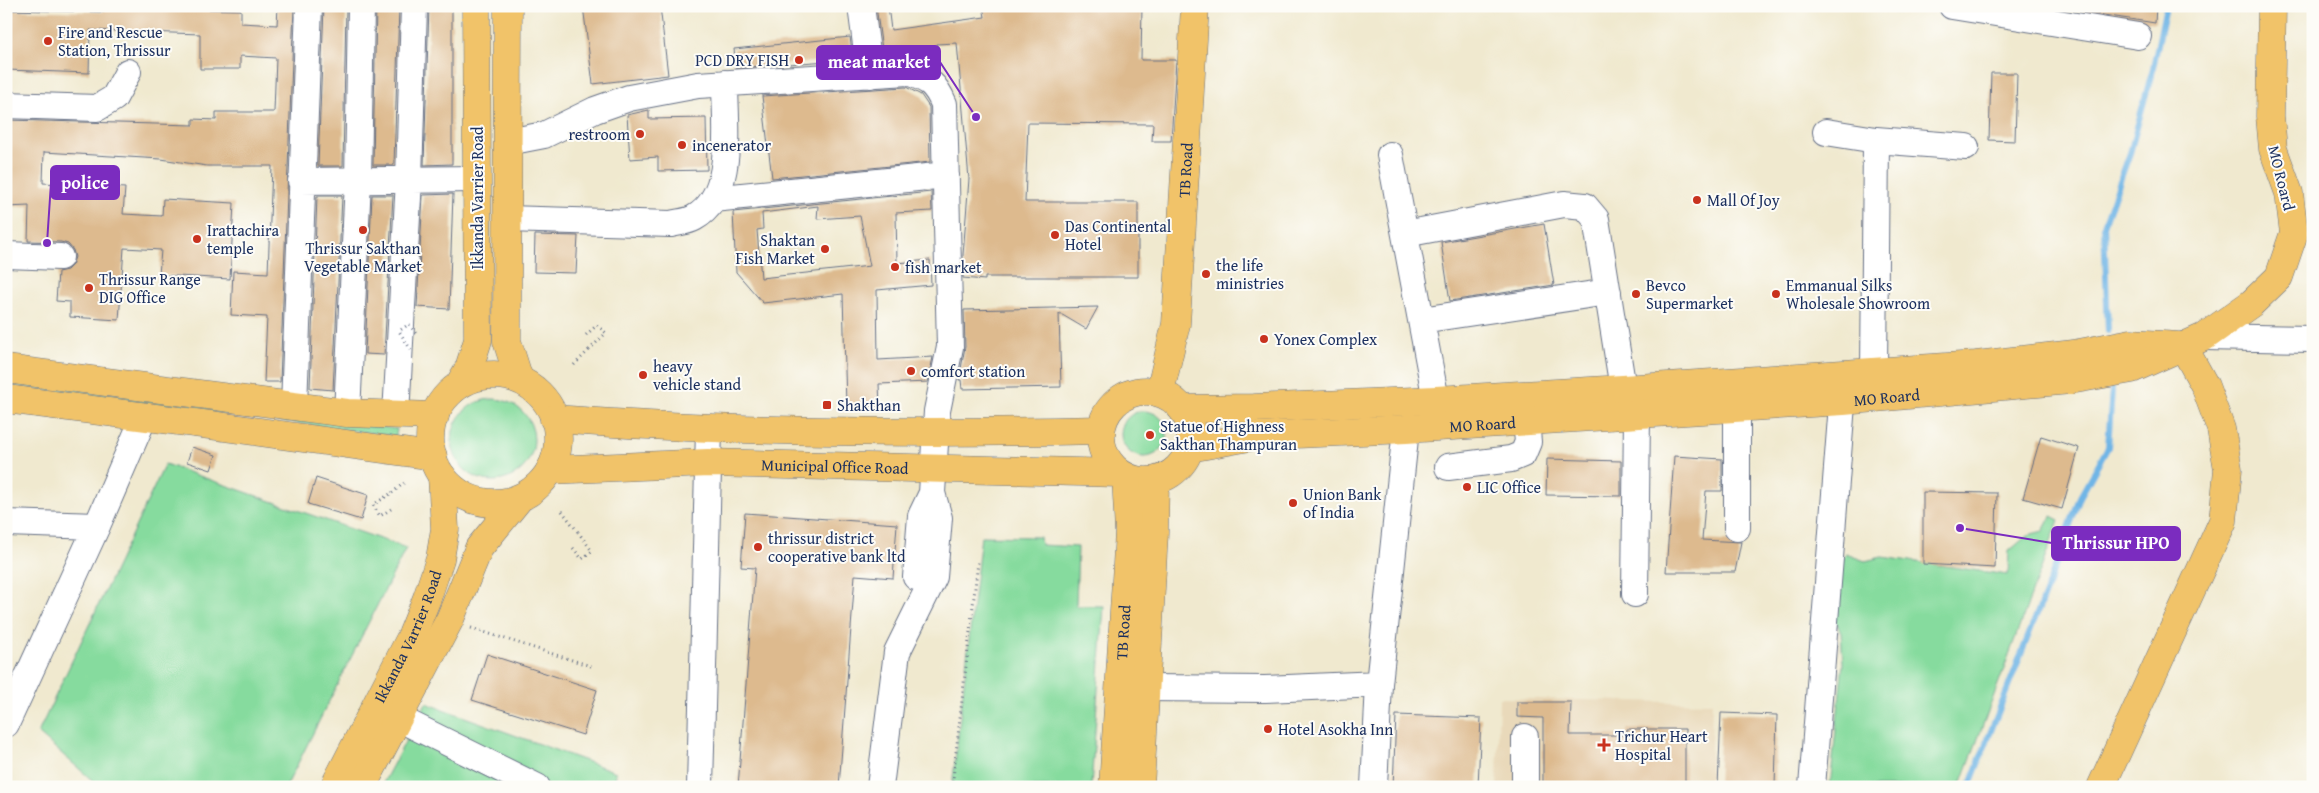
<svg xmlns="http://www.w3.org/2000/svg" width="2319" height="793" font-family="'Gentium Book Plus',serif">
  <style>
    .built { fill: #e9d9ba }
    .green { fill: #86db9e; stroke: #50857e }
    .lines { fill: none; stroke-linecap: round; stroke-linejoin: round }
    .stream { stroke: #6fb5e6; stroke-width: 6 }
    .building { fill: #ddba8e; fill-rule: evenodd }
    .minor-casing { stroke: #667086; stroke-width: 28 }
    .major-casing { stroke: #667086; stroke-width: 29 }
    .path { stroke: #667086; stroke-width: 3; stroke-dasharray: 1 4; stroke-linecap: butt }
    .minor { stroke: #fff; stroke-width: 26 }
    .major { stroke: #f1c369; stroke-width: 28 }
    .path-bridge { stroke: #667086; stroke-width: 3; stroke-dasharray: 1 4; stroke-linecap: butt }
    .poi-dot { fill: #c8321e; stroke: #fdfcf7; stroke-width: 2 }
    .labels { text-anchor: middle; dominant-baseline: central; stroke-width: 4; stroke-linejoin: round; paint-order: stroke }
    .poi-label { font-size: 16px; fill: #1b2f5e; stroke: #fdfcf7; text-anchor: start }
    .street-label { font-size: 16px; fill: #1b2f5e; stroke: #fdfcf7 }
    .leader { fill: none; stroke: #7b2cbf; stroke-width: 2 }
    .callout-dot { fill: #7b2cbf; stroke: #fdfcf7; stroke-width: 2 }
    .callout { fill: #7b2cbf; stroke: #7b2cbf; stroke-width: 2 }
    .callout-label { font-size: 18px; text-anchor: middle; font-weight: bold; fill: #fff }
  </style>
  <rect width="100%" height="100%" fill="#fdfcf7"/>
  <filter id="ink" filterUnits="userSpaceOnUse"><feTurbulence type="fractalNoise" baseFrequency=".02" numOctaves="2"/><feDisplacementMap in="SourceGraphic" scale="10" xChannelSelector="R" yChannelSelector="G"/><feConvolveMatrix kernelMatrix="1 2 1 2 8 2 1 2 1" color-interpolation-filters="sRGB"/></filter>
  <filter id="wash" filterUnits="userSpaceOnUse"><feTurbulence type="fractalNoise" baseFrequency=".0096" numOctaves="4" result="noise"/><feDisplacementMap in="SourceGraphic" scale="20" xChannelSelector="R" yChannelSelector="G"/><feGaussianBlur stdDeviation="1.12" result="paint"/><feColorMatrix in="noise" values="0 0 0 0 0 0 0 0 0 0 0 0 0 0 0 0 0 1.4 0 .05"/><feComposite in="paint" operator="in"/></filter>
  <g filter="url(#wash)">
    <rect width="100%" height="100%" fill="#f0e9cf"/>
    <path class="built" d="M1499,698L1712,703L1710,787H1497Z"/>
    <path class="green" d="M6,379L397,429L396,436L6,386Z
      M452 440a41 41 0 1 1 82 0a41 41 0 1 1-82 0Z
      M1121 434a23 23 0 1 1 46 0a23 23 0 1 1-46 0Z
      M165,464L406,548L286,787H100L38,733Z
      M2051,516L2059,520L1960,787H1830L1843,663L1841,632L1833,616L1837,568L1846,554L1865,561L1882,557L2008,575L2009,551L2028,535L2043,531Z
      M981,536L1040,537L1041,545L1078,547L1076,606H1104L1091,787H952Z
      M426,703L616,772L615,787H381Z"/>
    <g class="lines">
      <path class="stream" d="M2108,330L2104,225L2130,153L2153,68L2166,6
        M1969,787L2051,578L2080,497L2108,447L2112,390"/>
    </g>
    <g id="blocks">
      <path class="building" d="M103,6H184V9L241,10V23L277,25L278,6H294L280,382H264L267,317L231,315L233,271L268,273L272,166H207L161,159L44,152L43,183L125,188L123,214L162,216L163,199L234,203L230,279L159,275L161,250L124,248L119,320L70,317V302L56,301L58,272L67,270L72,265L75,257L73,250L68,244L61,242L28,241L29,206L6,207V120L193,125V119L216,120V112H274L276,58L240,56V69H200V34L90,30L89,73L6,70V10L103,12Z
        M324,6H346L343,166H318Z
        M376,6H399L394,165H373Z
        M429,6H452V164L424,165Z
        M583,6H660L668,75L593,84Z
        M876,6H888L891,30L985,17L983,6H1142L1141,60H1176L1171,141H1152L1153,124L1028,123L1025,202H1138V277H985V280L963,278V255L969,179L957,43L936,44V50L883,56Z
        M2084,6H2156L2155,23L2084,12Z
        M850,37L853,59L736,68L734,49Z
        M1991,73H2017L2015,141L1989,140Z
        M906,87L921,95L929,107L930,162L772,178L762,96Z
        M649,110V119L706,118L707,170L658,171V157L630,159L627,115Z
        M931,192L932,211L896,213L897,263L930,260L931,285L877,290L878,360L933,357L928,382L879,384L880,406H846L843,294L763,303L736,272L733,212ZM818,206L817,219L860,216L870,266L761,278L757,230L763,229L762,213Z
        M453,194L449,309L417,307L423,195Z
        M372,195H393L384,355L365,354Z
        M317,196H342L333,390L310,388Z
        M1544,224L1554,285L1450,301L1441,242Z
        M535,235L578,236L576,273L534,272Z
        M1098,307L1086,329L1059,313L1061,387L962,389L961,380H959L965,347L964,310Z
        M2041,436L2079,448L2062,509L2023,498Z
        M192,447L216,455L211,470L187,462Z
        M1674,456L1722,459V491H1706L1702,540L1741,542L1735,572H1666Z
        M1547,459L1621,461V496L1546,495Z
        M316,478L368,495L361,520L308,504Z
        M1923,492L1997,493L1995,568L1923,564Z
        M745,513L897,524L893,578L855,575L839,787H738L755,568L741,567Z
        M487,654L597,690L583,735L472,700Z
        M1517,702H1571L1570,735H1627V729H1685V787H1543V718L1517,717Z
        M1721,713L1777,715L1775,787H1718Z
        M1396,715L1481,718L1478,787H1393Z"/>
    </g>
  </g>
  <g filter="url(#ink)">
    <use href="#blocks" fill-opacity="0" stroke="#667086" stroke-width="1"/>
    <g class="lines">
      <defs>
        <path id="minor" d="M861,6L870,75
          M1952,6L2138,36
          M6,105L97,108L114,98L128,72
          M1826,132L1876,140L1966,147
          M508,142L544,135L595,110L629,98L698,85L908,72C929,80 935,83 944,104L950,347L937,411L932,493L939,518L934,577L897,652L880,787
          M1390,155L1436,400
          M301,181L477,179
          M713,199L946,175
          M507,219L671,224C678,222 687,222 694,218C736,195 725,125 725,83
          M1405,234L1564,204L1585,206L1596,219L1623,389
          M6,255L60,257
          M1421,320L1608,292
          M2204,337L2313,339
          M1874,372L1876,140
          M294,406L309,6
          M1737,407V528
          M347,413L358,181L361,6
          M396,415L409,180L414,6
          M1448,467L1511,459L1523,454L1528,442L1526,421
          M6,523L97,526
          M916,577L921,516L932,493
          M1635,594L1637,414
          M1145,688L1265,689L1379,684
          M398,718L537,787
          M6,724L97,526L144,417
          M1525,737V787
          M700,787L709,429
          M1374,787L1379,684L1406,429
          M1812,787L1844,379"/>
        <g id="major">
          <path d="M508,6L507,341L519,379"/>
          <path d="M6,369L347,413L435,416"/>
          <circle cx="494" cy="439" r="64"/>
          <path d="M459,385L469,368L478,340L476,6"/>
          <circle cx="1146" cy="436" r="45"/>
          <path id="s1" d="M1160,392L1176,324L1195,6"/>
          <path d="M6,399L210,425L433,456"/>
          <path d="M1182,409L1254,408L1436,400L1623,389L1976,365L2074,354L2131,343L2179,346"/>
          <path d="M554,419C736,433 919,434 1101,430"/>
          <path id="s2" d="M1190,448L1255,436L1406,429L1843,401L2070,380L2132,369L2204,337L2252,303L2279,277L2294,233L2289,193L2273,149L2270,116L2272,6"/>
          <path id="s3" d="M550,470L708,463L1119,473"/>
          <path id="s4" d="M334,787L412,635L427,598L440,559L445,529L442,476"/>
          <path d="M362,787L450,619L479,548L519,499"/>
          <path id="s5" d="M1113,787L1129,532L1126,477"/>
          <path d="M1140,787L1154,533L1155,481"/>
          <path d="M2101,787L2223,521L2228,469L2221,429L2205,386L2183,346"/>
        </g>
      </defs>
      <use href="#minor" class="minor-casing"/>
      <use href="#major" class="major-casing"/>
      <path class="path" d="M574,365L589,350
        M392,493L404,483
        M562,511L578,532
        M471,628L594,667
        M952,787L978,562"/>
      <use href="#minor" class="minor"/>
      <use href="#major" class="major"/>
      <path class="path-bridge" d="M586,335L597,325L606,333L589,350
        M411,350L399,331L409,324L417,335
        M391,509L380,516L373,505L393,492
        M573,548L582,559L592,551L578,532"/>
    </g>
  </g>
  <g class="poi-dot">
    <circle cx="48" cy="41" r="5"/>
    <circle cx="799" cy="60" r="5"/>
    <circle cx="640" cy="134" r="5"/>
    <circle cx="682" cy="145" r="5"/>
    <circle cx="1697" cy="200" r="5"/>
    <circle cx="363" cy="230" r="5"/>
    <circle cx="1055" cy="235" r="5"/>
    <circle cx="197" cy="239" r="5"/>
    <circle cx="825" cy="249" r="5"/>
    <circle cx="895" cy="267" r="5"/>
    <circle cx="1206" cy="274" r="5"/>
    <circle cx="89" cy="288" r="5"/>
    <circle cx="1636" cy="294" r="5"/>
    <circle cx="1776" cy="294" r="5"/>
    <circle cx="1264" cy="339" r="5"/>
    <circle cx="911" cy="371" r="5"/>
    <circle cx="643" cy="375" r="5"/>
    <rect x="822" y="400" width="10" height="10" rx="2.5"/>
    <circle cx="1150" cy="435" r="5"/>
    <circle cx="1467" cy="487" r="5"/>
    <circle cx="1293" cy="503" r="5"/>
    <circle cx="758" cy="547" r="5"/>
    <circle cx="1268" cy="729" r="5"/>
    <path d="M1601.5 737.5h5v5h5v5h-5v5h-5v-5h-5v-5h5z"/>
  </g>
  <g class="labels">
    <g class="poi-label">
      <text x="58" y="32">Fire and Rescue<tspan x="58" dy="18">Station, Thrissur</tspan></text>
      <text x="789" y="60" text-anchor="end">PCD DRY FISH</text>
      <text x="630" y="134" text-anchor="end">restroom</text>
      <text x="692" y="145">incenerator</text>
      <text x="1707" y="200">Mall Of Joy</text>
      <text x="1065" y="226">Das Continental<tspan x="1065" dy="18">Hotel</tspan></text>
      <text x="207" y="230">Irattachira<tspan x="207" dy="18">temple</tspan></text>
      <text x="815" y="240" text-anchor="end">Shaktan<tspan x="815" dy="18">Fish Market</tspan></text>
      <text x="363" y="248" text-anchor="middle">Thrissur Sakthan<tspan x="363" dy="18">Vegetable Market</tspan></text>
      <text x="1216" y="265">the life<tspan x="1216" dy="18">ministries</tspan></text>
      <text x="905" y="267">fish market</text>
      <text x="99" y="279">Thrissur Range<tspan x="99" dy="18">DIG Office</tspan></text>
      <text x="1646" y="285">Bevco<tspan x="1646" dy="18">Supermarket</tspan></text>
      <text x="1786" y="285">Emmanual Silks<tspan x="1786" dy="18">Wholesale Showroom</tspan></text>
      <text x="1274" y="339">Yonex Complex</text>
      <text x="653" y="366">heavy<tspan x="653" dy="18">vehicle stand</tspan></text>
      <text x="921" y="371">comfort station</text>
      <text x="837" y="405">Shakthan</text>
      <text x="1160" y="426">Statue of Highness<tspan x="1160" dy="18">Sakthan Thampuran</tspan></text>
      <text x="1477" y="487">LIC Office</text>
      <text x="1303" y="494">Union Bank<tspan x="1303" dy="18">of India</tspan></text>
      <text x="768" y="538">thrissur district<tspan x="768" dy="18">cooperative bank ltd</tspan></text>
      <text x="1278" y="729">Hotel Asokha Inn</text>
      <text x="1615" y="736">Trichur Heart<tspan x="1615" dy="18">Hospital</tspan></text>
    </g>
    <g class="street-label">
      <text stroke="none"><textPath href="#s1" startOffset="224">TB Road</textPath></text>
      <text transform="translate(2282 178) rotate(76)">MO Roard</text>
      <text transform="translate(477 198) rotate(-90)">Ikkanda Varrier Road</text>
      <text stroke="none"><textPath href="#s2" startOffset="699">MO Roard</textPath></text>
      <text stroke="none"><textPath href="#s2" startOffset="294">MO Roard</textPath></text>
      <text stroke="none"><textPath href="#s3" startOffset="285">Municipal Office Road</textPath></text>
      <text stroke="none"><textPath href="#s5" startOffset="155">TB Road</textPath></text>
      <text stroke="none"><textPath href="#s4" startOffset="168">Ikkanda Varrier Road</textPath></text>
    </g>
  </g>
  <path class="leader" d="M976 117L940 62M47 243L51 183M1960 528L2052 543"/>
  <g class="callout-dot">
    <circle cx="976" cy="117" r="5"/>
    <circle cx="47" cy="243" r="5"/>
    <circle cx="1960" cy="528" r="5"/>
  </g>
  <g class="callout">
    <rect x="817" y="46" width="123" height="33" rx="5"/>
    <rect x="51" y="166" width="68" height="33" rx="5"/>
    <rect x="2052" y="527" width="128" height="33" rx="5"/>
  </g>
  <g class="callout-label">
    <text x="879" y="68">meat market</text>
    <text x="85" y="189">police</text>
    <text x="2116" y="549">Thrissur HPO</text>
  </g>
  <rect width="2319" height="793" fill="none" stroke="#fdfcf7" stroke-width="25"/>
</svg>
